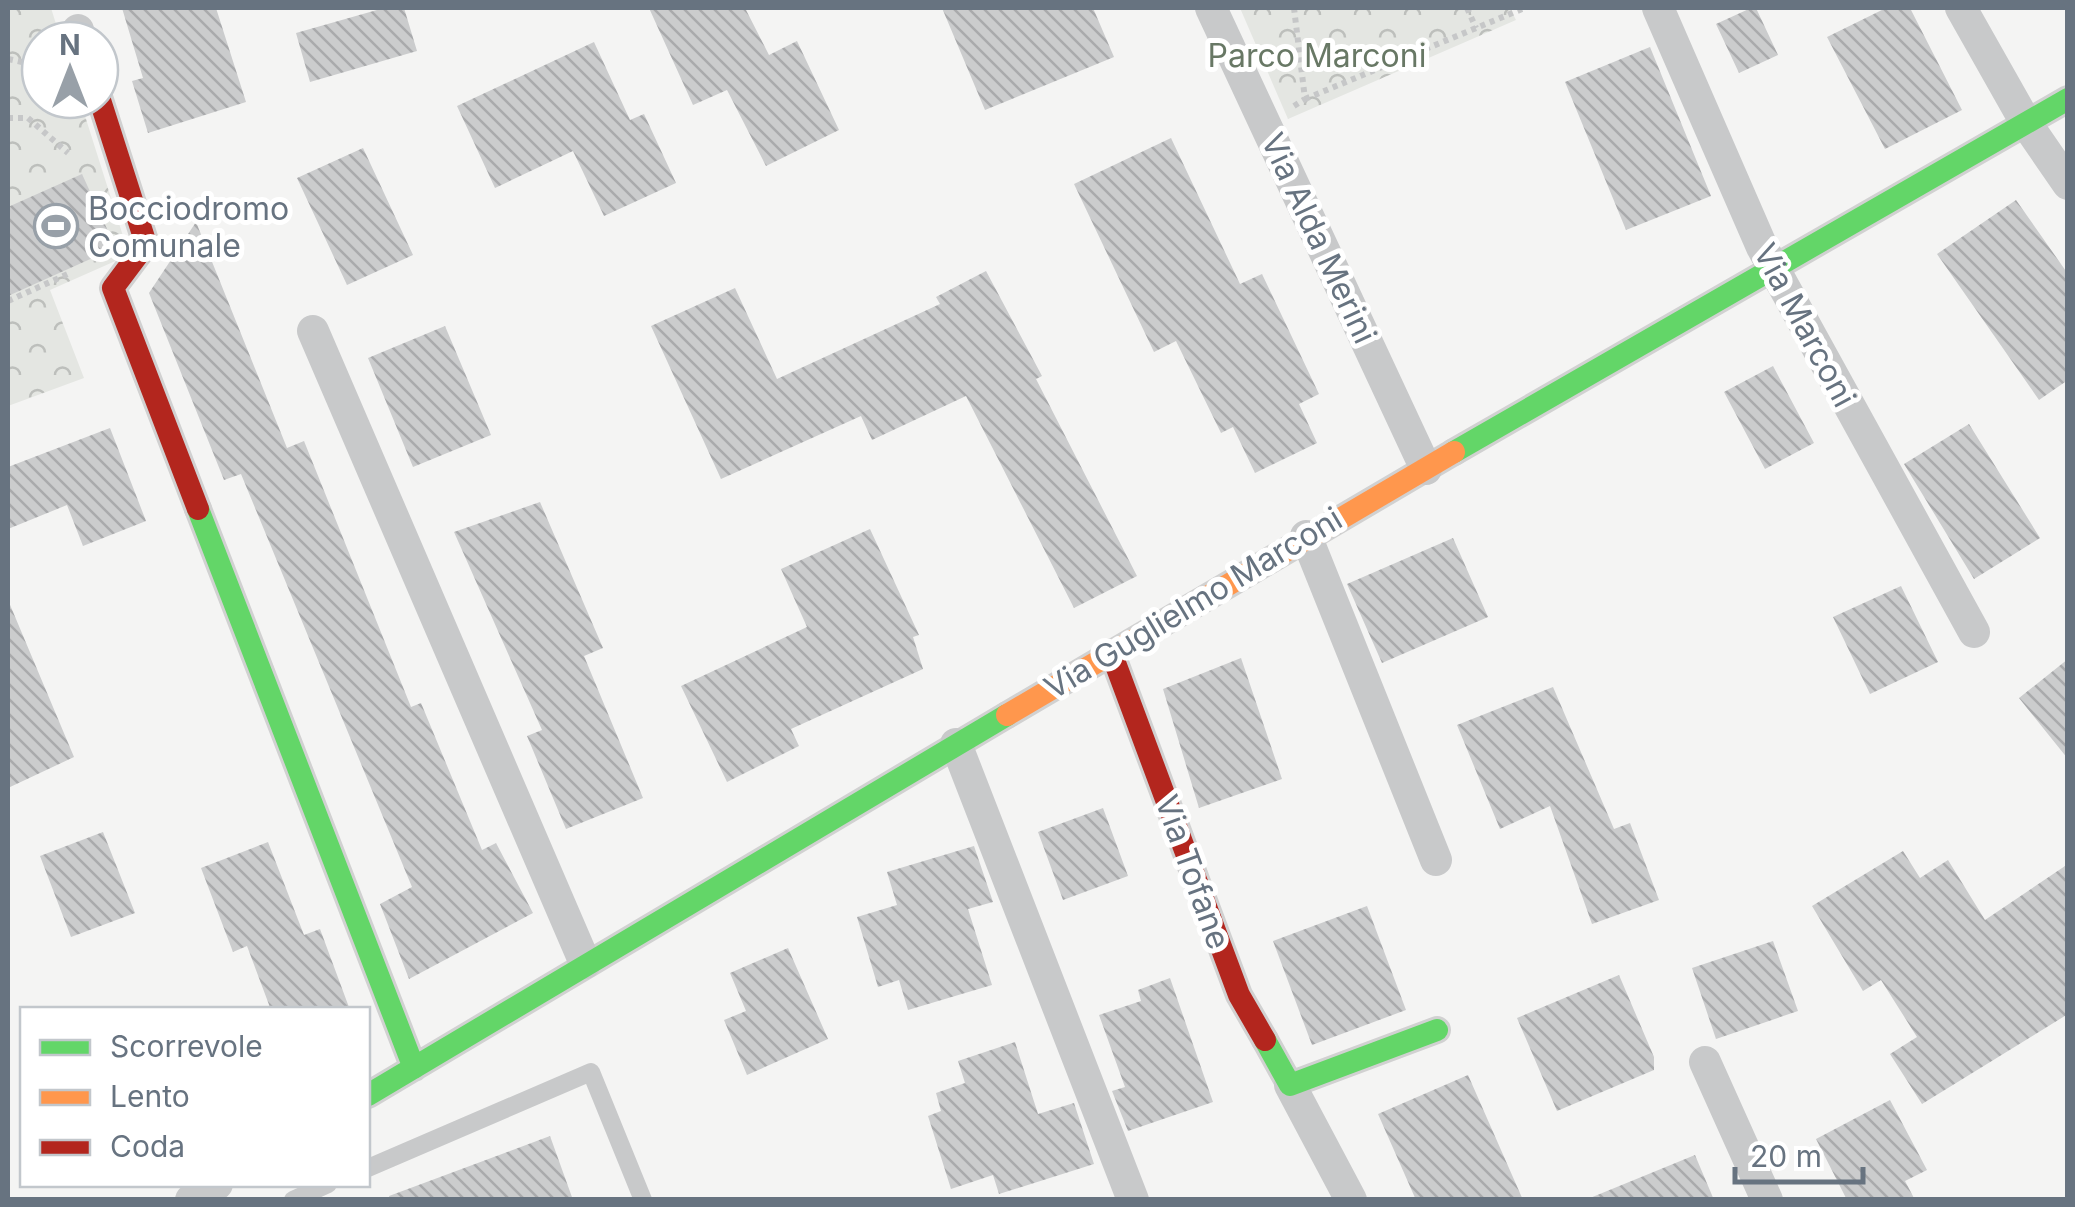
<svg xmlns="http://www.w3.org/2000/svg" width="2075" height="1207" font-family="Inter,sans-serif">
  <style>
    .park { fill: url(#park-crowns) }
    .building { fill: url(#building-back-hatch) }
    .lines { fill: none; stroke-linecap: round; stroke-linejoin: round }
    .fast-casing { stroke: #d1d1d1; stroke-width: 28 }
    .slow-casing { stroke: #d1d1d1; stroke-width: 28 }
    .jam-casing { stroke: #d1d1d1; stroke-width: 28 }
    .path { stroke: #c6c7c8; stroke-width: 6; stroke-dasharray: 5 5; stroke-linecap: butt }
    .lane { stroke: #c8c9ca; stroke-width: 18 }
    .street { stroke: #c8c9ca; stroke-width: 32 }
    .fast { stroke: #63d668; stroke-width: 22 }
    .slow { stroke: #ff974d; stroke-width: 22 }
    .jam { stroke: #b3261e; stroke-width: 22 }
    .labels { text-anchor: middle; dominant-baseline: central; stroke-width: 10; stroke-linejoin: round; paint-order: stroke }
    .park-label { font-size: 32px; fill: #687865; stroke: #fff }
    .poi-label { font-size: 32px; fill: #677380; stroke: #fff; text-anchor: start }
    .street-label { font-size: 32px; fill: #677380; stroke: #fff }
  </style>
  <defs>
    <pattern id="park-crowns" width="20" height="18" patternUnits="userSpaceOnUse" patternTransform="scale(2.5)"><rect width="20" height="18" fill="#e4e6e2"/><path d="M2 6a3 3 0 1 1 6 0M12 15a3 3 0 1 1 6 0" fill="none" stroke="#bdbfbc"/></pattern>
    <pattern id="building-back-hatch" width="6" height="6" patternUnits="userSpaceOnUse" patternTransform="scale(2.5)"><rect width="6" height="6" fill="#cbcccd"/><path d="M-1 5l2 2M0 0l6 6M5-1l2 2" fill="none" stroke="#a9aaac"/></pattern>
  </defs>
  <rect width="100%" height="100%" fill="#f4f4f3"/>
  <path class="park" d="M8,8H51L61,40H40V100H80L129,255L50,290L84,378L8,406Z
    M1240,8H1510L1516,20L1288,119Z"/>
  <path class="building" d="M122,8H216L246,102L148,133L132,81L143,78Z
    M384,8H404L417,51L310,82L296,33Z
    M649,8H745L769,55L797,41L839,130L766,166L727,90L693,105Z
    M942,8H1093L1114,57L985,110Z
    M1751,8H1756L1778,55L1739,73L1716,24Z
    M1886,8H1910L1962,110L1885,149L1827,37Z
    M594,42L630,120L644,114L676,183L604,216L573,151L495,188L457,106Z
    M1650,47L1711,196L1626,230L1565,82Z
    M1171,138L1240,284L1262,274L1319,394L1299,404L1317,443L1255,473L1233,427L1221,433L1176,341L1154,352L1074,184Z
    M363,148L413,255L347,285L297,178Z
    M82,174L113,242L106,252L8,296V207Z
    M2016,200L2068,274V380L2039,400L1937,254Z
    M196,222L287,448L304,441L411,707L421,703L482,850L496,843L533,913L409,979L380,904L412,887L241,474L224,480L149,293Z
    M986,271L1042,376L1036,379L1137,576L1074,608L966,396L872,440L861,416L721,479L651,326L735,288L777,379L940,304L936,297Z
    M445,326L491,435L413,467L368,358Z
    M1773,366L1814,443L1765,469L1724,392Z
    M1969,424L2040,538L1974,579L1904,464Z
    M110,428L146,521L83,546L67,505L8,529V467Z
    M540,502L603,648L584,656L643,798L566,829L527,736L542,730L454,532Z
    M870,529L919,635L913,637L923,669L791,729L799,746L727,782L681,686L807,627L781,569Z
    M1453,538L1488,617L1382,663L1347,584Z
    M1901,586L1938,662L1870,694L1833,617Z
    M8,600L74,757L8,788Z
    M1241,658L1282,779L1199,808L1163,689Z
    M2068,659V759L2019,698Z
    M1553,687L1614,829L1630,823L1659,900L1592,924L1550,806L1500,829L1457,725Z
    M1103,808L1128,876L1063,900L1038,832Z
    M103,832L135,913L71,937L40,856Z
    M268,842L304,935L320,929L350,1010H271L247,946L233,952L201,868Z
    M974,846L993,902L968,909L992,985L908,1010L899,980L878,987L857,917L897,905L887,872Z
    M1903,851L1920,878L1948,860L1985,920L2068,864V1014L1922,1104L1890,1054L1917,1037L1881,980L1863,991L1812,906Z
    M1367,906L1406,1010L1312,1045L1273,941Z
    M1773,941L1798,1011L1716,1039L1692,968Z
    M788,948L828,1039L747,1075L724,1020L746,1011L730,973Z
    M1619,975L1654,1057V1070L1557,1111L1517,1018Z
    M1170,978L1213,1102L1128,1131L1112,1091L1125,1087L1099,1015L1141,1001L1138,990Z
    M1015,1042L1038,1114L1074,1103L1094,1164L999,1194L993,1175L951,1189L928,1116L941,1111L936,1093L965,1083L958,1061Z
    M1468,1075L1523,1200H1416L1378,1114Z
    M1890,1100L1927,1170L1905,1181L1915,1200H1847L1816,1139Z
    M550,1136L573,1200H390L389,1196Z
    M1695,1155L1714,1200H1590V1198Z"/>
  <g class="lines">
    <defs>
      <path id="fast" d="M1454,452L2068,99
        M198,509L414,1068
        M1265,1040L1290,1085L1437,1030
        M368,1095L1007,715"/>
      <path id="slow" d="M1007,715L1454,452"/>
      <path id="jam" d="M100,100L146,244L113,288L198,509
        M1111,652L1239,995L1265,1040"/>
    </defs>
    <use href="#fast" class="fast-casing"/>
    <use href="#slow" class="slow-casing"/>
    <use href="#jam" class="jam-casing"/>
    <path class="path" d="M1467,8L1476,28
      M8,59L22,62L40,86
      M1305,99L1522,9
      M1294,106L1305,99L1294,8
      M8,118H28L68,153
      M8,301L70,273"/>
    <path class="lane" d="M368,1168L591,1072L643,1200
      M293,1200L328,1184"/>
    <path class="street" d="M1211,8L1426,469
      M1658,8L1762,247L1974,632
      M1961,8L2026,123L2068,184
      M78,30L81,40
      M313,331L585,963
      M1306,536L1436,860
      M956,744L1133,1200
      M1705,1062L1767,1200
      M1290,1085L1351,1200
      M191,1200L217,1184"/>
    <use href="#fast" class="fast"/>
    <use href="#slow" class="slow"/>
    <use href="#jam" class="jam"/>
  </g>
  <defs>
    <symbol id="stadium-ring" viewBox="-11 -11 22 22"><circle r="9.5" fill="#fff" stroke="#98a0a8" stroke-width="1.5"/><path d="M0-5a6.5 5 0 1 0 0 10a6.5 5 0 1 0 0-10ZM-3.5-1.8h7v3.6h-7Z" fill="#98a0a8"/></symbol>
  </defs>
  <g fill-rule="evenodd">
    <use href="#stadium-ring" x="31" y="201" width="50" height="50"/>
  </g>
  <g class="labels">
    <g class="park-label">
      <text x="1317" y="55">Parco Marconi</text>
    </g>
    <g class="poi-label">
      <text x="88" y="208">Bocciodromo<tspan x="88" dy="37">Comunale</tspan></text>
    </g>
    <g class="street-label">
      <text transform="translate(1319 238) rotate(65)">Via Alda Merini</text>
      <text transform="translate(1805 325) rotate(62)">Via Marconi</text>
      <text transform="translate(1193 603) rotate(-31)">Via Guglielmo Marconi</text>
      <text transform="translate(1193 872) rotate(70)">Via Tofane</text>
    </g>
  </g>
  <rect width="2075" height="1207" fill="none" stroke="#677380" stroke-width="20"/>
  <rect x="20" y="1007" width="350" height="180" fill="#ffffff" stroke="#c2c7cc" stroke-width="2.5"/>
  <rect x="40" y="1040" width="50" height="15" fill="#63d668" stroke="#c2c7cc" stroke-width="2.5"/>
  <text x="110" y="1057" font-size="30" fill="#677380">Scorrevole</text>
  <rect x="40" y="1090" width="50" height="15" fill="#ff974d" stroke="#c2c7cc" stroke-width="2.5"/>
  <text x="110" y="1107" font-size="30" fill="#677380">Lento</text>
  <rect x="40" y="1140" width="50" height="15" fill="#b3261e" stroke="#c2c7cc" stroke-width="2.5"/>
  <text x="110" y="1157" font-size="30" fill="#677380">Coda</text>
  <g transform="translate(70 70)"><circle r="48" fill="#ffffff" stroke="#c2c7cc" stroke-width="2.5"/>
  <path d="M0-8L18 38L0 25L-18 38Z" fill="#98a0a8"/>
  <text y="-15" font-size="28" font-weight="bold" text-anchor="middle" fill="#677380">N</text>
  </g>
  <path d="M1735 1167v15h128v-15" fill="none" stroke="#677380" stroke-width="5"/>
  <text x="1750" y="1167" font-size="30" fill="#677380" stroke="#ffffff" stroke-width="8" paint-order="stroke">20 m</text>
</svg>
